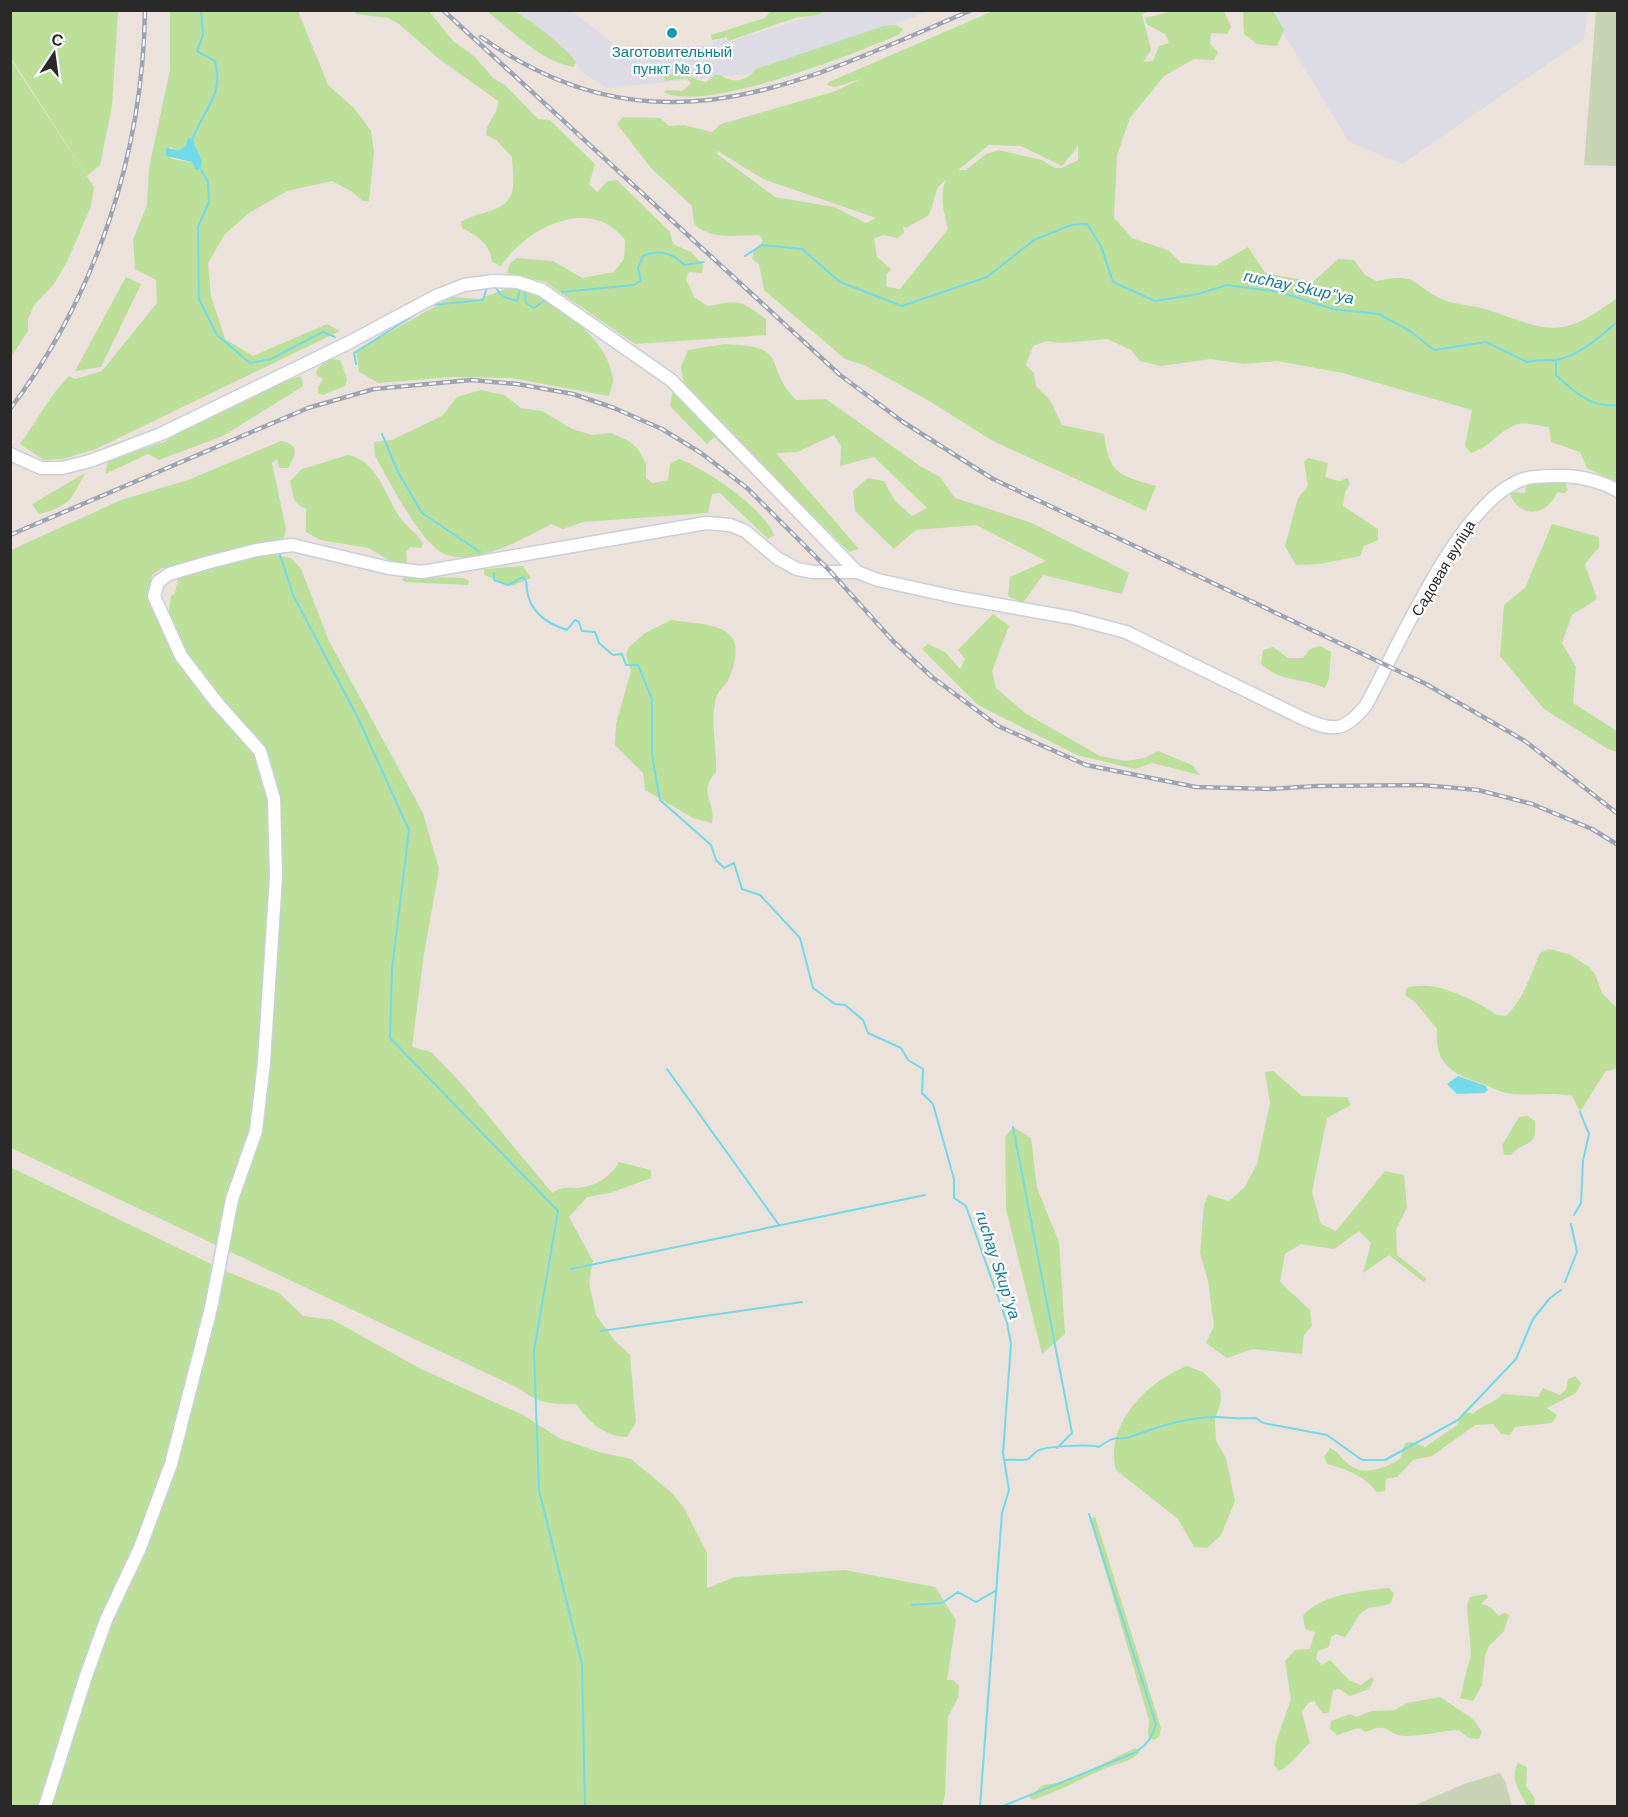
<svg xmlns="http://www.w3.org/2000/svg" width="1628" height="1817" font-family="Arial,sans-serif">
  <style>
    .industrial { fill: #dddce4 }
    .green { fill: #bcdf9a; fill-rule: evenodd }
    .cemetery { fill: #c8d4b3 }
    .water { fill: #72dae9 }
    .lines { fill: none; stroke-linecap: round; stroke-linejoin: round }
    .stream { stroke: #72dae9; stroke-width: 2 }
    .secondary-casing { stroke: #cacfdb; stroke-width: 15 }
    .secondary { stroke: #fff; stroke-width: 12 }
    .rail-casing { stroke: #9fa4b3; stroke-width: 4.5 }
    .rail { stroke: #fff; stroke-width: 2; stroke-dasharray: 7; stroke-linecap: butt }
    .culture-dot { fill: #0f9aa8; stroke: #fff; stroke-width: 2 }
    .labels { text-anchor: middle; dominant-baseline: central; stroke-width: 4.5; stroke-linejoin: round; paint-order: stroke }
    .culture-label { font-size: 15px; fill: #0d838f; stroke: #fff }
    .street-label { font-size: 15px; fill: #292929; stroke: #fff }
    .water-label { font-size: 16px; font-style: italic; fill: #137a94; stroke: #fff }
  </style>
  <rect width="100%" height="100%" fill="#ebe2dc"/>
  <path class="industrial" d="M515,11H572L626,54L632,48L712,45L713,41L725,39L728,42L828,11H929L824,52L748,74L607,88L580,71L574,58Z
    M1270,11H1588L1584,39L1402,164L1349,142Z"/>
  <path class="green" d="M11,10L118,11L112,106L100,165L87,176L11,58Z
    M772,10L826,11L817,15L795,18L728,41L727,37L712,40L711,35L765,18Z
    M170,11H298L328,85L354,108L371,131L374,152L369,201H363L351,191L332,181L287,191L249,213L225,234L208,263L211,296L225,339L253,356L327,324L340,331L96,449L63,459L44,460L20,444C37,421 49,396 69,376L75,379L102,371L157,303L156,280L135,269L133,240L147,205L149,168L170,70ZM195,144L202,161L196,169L193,162L171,159L169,147L179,150Z
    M354,11H429L453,41L474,56L493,78L506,86L538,119L550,120L595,164L589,184L597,192L608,181L617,180L670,232L673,244L691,252L703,265L702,273L689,272L686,279L694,297L708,306C740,300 739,299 766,319V335L635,344L545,282L507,273L510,263L517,258L553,261L582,278L614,272L624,259L625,240C591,195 527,227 501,266L492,262C491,244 476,235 462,228L461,222C478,210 511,214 513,186C514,177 512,166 512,157L496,140L486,135C486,122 498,115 498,101L438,58L399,24L388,18L356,14Z
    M487,11C495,10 503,9 511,10C523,13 570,51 576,62L573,67C539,60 513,32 487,11Z
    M993,11H1150L1142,14L1151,50L1143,62L1153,61L1159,46L1169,43L1165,34L1148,25L1145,18L1173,11H1224L1231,27L1227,34L1211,33L1210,44L1218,52L1214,60L1194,59L1164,76L1130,118L1117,155L1114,218L1132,238L1168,250L1181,263L1215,266L1248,247L1265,273L1313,282L1338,259L1354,260L1365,275L1376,281C1422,272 1409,285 1444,300C1457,305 1472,305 1485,309C1549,330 1558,342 1617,298V482L1587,468L1580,452L1551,442L1549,427C1540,426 1524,421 1515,425C1497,432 1492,446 1471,453L1465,446L1472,410L1343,373L1277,361L1243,364L1211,359L1161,366L1140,361L1131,350L1107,339L1062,343L1046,341L1033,346L1026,365L1034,373L1036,386L1050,400L1062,425L1104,434C1109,475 1119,475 1156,486L1146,511L993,441L926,399L864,365L845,359L764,290L759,264L752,259L754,250L763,241L759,235C735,235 713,241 694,224L692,206L651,168L617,124L623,117L660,118L669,126L684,125L712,132L721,124L836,91L861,79L835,87L827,85L829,82ZM989,145L1021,146L1062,166L1078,146V160L1062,168H1055L1042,160L999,150L986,154L966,170H958ZM718,151L763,179L876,218L866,223L834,207L775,197L717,154ZM946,180C939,194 944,213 948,229L900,289L887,287L886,275L891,269L877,257L874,238L884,235L897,238L904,233L903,226L906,228L929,215L938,187Z
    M1243,11H1273L1284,30L1277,46L1257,44L1244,34Z
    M896,25L903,29L898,35C856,53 703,114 664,92L667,90L682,91L691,84L687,78L665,81L663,77C677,69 692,79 706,82L715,75H721C733,85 748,80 756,69L884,26Z
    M11,60L94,187L91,206L67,262L54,284L34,305L28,319V331L11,357Z
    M126,277L141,284L101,367L75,371Z
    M527,287C560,309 605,334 613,378C614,383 610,391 609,396L511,378L453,377L378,383L359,372L356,351L452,297L479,299L506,289Z
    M725,344C794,347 761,365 796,400L826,399L920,466L940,477L955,498L1032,523L1129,573L1122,594L1043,575L1023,603L1008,596L1010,577L1046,561L976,525L916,530L894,549L855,511L853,491L868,478L884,481L895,501L912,516L927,508L874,457L840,466L841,446L834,435L797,452L776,453L859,549L849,552L684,385L681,367L688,350Z
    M332,359L340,360L347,379L345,386L323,395L318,393V387L323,379L316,375C317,366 324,363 332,359Z
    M301,376L303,386L223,436L159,460L148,454L105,474L108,461L164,442L203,418L260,390Z
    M481,390L504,395L521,408L542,411L572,429L592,435L611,433L629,441L638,449L646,464V478L652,483L668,480L670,464L679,459C706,469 764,508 774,535L768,539L720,493L712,494L708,513L583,522L563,529L551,524C525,538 478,565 447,555C421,546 389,480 375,456L374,442L392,440L442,416L457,397Z
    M673,390L713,426L755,476L714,437L707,444L670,406Z
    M281,441C300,445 296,454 288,468H279L277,459L272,463L286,529L284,538L265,544V553L291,558L301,569L329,641L423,813L439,869L424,954L412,1047L431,1052L461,1083L552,1193C567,1184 569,1190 584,1187C598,1185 613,1174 619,1162L651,1170V1178L610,1193L587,1197L569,1217L593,1261L589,1282L596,1315L615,1341L630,1355L636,1422L627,1437C603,1436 589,1422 576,1404C555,1405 536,1403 520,1389L11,1148V550L121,500L188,480ZM162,568L175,569L178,579L175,593L171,596L169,612L164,610L151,587L152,575Z
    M348,455C378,461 385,496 401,519C408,528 418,534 423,544L421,548L410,547L406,552L407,564L390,561L369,548L320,540L306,532V509C291,502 294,496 290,481L302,469Z
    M1308,458L1328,463L1325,477L1339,481L1348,478L1350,484L1345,492L1343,506L1378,529V540L1364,546L1360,556L1319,564L1296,565L1285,546L1298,498L1308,486L1304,462Z
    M85,473C71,500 70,506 39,514L32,504Z
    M1548,481L1565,482L1568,490L1564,493L1557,492C1547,518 1518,518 1509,492L1525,493L1526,486Z
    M1552,524L1599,537V547L1585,564L1597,599L1572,615L1562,643L1576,667L1573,703L1617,731V752L1608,749L1544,709L1500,656L1504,605L1525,588Z
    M523,566L531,578L512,586L484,575V569Z
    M408,576L464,578L469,581L468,585L405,582L402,579Z
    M993,614L1009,626L992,671L996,688L1025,713L1100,756L1125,761L1145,758L1158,751L1192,765L1200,775L1152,763L1135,769L1077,755L978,705L922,649L928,644L945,652L960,669L965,659L958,650Z
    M671,620C710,626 751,622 730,676C726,687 717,689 715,703C711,726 717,749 716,772C697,794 716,800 712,823L693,818L645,790L643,773L615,745L616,724L631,671L626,655L629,647L645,633Z
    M1320,646L1331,652L1329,679L1325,688C1300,677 1283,683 1261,664L1263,650L1273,647L1288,658H1303L1310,649Z
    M1549,949L1569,954L1589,967L1595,974L1602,993L1617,1008V1068L1605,1072L1580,1112L1572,1096C1550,1091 1529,1097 1507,1093C1500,1092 1493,1088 1486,1085C1456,1075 1434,1067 1437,1029L1415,1002L1405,995L1407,988C1435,979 1474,1000 1497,1015L1506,1016C1524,998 1530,976 1540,953Z
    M1273,1071L1302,1096L1347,1097L1351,1105L1327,1118L1312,1192L1321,1224L1336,1231L1385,1171L1404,1175L1407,1207L1396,1230L1397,1255L1427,1279L1424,1282L1389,1255L1363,1273L1371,1243L1359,1231L1334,1249L1301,1244L1285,1254L1280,1282L1310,1310L1312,1326L1304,1335L1302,1354L1253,1349L1227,1358L1206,1343L1214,1326L1208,1281L1200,1253L1204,1205L1208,1195L1229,1201L1244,1188L1257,1164L1270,1103L1265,1072Z
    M1527,1116L1535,1121C1538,1148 1524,1140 1511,1155H1504L1502,1145L1519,1117Z
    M1013,1127L1031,1138L1037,1188L1059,1242L1065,1334L1042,1354L1006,1209L1005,1137Z
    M10,1167L230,1273L279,1293L303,1316L333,1320L421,1369L523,1415L559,1438L599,1452L631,1459L672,1493L684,1508L707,1553V1588L735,1577L845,1570L935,1587L956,1620L947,1680H953L959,1686L958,1698L948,1717L945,1795L942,1806H11Z
    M1187,1366L1203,1372L1220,1389L1221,1400L1215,1420L1216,1441L1226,1458L1235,1501L1221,1535L1207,1548L1194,1547L1178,1519L1116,1470C1104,1424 1148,1381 1187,1366Z
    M1575,1376L1581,1383L1576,1393L1547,1408L1557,1415L1552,1423L1515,1427L1510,1435L1501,1434L1493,1424L1475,1425L1432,1456L1413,1460L1397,1477L1386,1479L1385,1491L1377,1492C1365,1477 1346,1468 1327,1464L1324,1457L1330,1448C1338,1451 1341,1458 1348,1464C1363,1477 1385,1468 1400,1459L1405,1443L1412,1442L1425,1447L1457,1425L1464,1411L1473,1414C1482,1405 1493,1404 1503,1394L1538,1397L1543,1388L1560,1395L1566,1389L1568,1379Z
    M1095,1517L1161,1728L1159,1737L1154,1740L1148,1737L1149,1720L1093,1529L1091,1518Z
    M1389,1588L1394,1593L1391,1603C1383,1607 1374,1606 1367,1609C1356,1614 1353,1629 1345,1637L1336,1634L1331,1637L1329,1647L1318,1651L1316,1659L1322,1665L1330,1660L1349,1680L1361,1685L1372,1677L1374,1680L1369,1689L1350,1696L1339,1689L1333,1690L1329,1713H1322L1314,1701L1308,1703L1302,1712L1310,1743C1298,1753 1293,1764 1279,1771L1274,1765L1276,1742L1291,1699L1285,1661L1295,1650L1310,1649L1315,1632L1305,1629L1303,1616C1321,1594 1361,1591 1389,1588Z
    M1486,1594L1488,1597L1481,1604L1490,1607L1499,1616L1504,1613L1509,1615L1504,1631L1489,1646L1485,1656L1482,1685L1473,1701L1460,1698L1471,1654L1467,1606L1470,1597Z
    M1440,1697L1473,1719L1482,1732L1479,1739L1469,1738L1458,1730C1441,1731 1423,1736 1405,1736C1384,1735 1392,1721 1366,1732L1358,1728L1337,1735L1330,1729L1331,1721L1350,1714L1356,1717L1372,1711L1395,1710L1406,1703Z
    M1135,1748L1140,1752C1131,1762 1118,1763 1106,1768C1081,1779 1059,1791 1033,1800L1029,1797L1043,1785L1066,1782Z
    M1518,1763L1527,1767L1526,1786L1534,1797L1535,1806H1527C1520,1791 1509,1780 1518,1763Z"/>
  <path class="cemetery" d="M1596,11H1617V166L1584,165Z
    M1500,1773L1505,1781L1512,1806H1413L1464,1784Z"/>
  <path class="water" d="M188,138H192L202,161L200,169L196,170L192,162L166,156V148L179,150L186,146Z
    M1458,1076L1486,1086L1488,1090L1484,1093L1457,1094L1447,1084Z"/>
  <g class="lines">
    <path class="stream" d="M192,141C201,112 225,96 215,61L197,51L203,35L201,10
      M200,168L208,182L209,202L198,227L199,299L217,335L250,363L271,359L323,332L335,337
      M745,256L762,245L802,249L840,282L902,306L987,277L1034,240L1071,225L1087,224L1101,246L1113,282L1155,301L1198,294L1227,285L1279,292L1333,309L1379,314L1410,331L1434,350L1486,342L1527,362C1538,359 1546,361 1556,360C1579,356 1601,336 1618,321
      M495,287L502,296L517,301L520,290H525L526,303L534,308L544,301
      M562,292L634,285L641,281L638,268L643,256C659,249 672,252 684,265L704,262
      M431,305L483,300L487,287
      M1556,360V375C1575,392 1590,408 1618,405
      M356,364L354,353L416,314
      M382,434L398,472L422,513L480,552
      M279,552L293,595L358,718L409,830L392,969L390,1038L558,1211L534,1351L539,1490L582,1664L585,1806
      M494,573V580L508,585L523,577C528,582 526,584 527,590C530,613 548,624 567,630L575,620L579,622L582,631L595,632L599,643L613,655L622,654L626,665H638L652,699V755L660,800L711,845L716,860L724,868L734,863L742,889L760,895L800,938L813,988L835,1004L845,1005L863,1020L868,1033L901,1048L908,1060L923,1069L922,1093L933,1104L954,1179V1198L966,1206L1007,1323L1011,1344L1003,1453L1009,1490L1002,1513L980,1806
      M667,1069L779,1225
      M1013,1127L1072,1433L1057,1448
      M1574,1215L1581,1203L1583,1161L1589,1134L1580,1112
      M571,1269L925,1195
      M1565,1282L1577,1252L1571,1224
      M601,1331L802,1302
      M1004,1460C1011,1459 1022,1461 1028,1459C1032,1457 1034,1452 1039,1450C1050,1446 1089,1444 1099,1447C1119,1432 1117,1442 1133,1436C1159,1426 1191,1416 1219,1417C1233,1418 1241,1419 1256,1418L1263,1423L1327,1435L1362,1460H1385L1458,1420L1516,1359L1533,1319L1550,1298L1561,1290
      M912,1605L942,1603L958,1592L976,1602L995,1591
      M1003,1806L1134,1753C1146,1746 1152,1738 1156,1724L1089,1514"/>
    <defs>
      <path id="secondary" d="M10,454L41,468H62L90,461L161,434L348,343L436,296L464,285L494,281L518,282L542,290L671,380L857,572
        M45,1806L85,1679L106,1620L140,1548L171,1464L211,1308L232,1199L256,1131L264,1062L276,876L274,799L260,751L217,703L181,656L154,596L158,582L169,574L206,563L256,550L292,545L389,568L422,572L706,523L730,525L745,531L777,558L797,569L813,572H857L878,580L955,597L1073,618L1126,632L1302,718C1333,732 1345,732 1366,705C1398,648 1460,499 1524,479C1537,475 1552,476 1565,476C1584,477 1601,481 1618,491"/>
    </defs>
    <use href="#secondary" class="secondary-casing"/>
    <use href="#secondary" class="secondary"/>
    <defs>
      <path id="rail" d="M443,10L840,375L903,422L993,479L1426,684L1525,741L1618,814
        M481,37C656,160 798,84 972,10
        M10,409C97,295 143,152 145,10
        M10,535L308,408L374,389L471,380L517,384L573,394L614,408L662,429L701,453L747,488L830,571L893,641L932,677L998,726L1086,765L1196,787L1270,789L1317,786L1422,785L1478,790L1532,804L1592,829L1618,845"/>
    </defs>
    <use href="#rail" class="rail-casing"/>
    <use href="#rail" class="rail"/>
  </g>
  <circle class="culture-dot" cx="672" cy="33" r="6"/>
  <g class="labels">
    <g class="culture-label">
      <text x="672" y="51">Заготовительный<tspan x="672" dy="17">пункт № 10</tspan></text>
    </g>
    <g class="street-label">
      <text transform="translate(1443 568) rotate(-59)">Садовая вуліца</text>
    </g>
    <g class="water-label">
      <text transform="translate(1299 287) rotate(12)">ruchay Skup’’ya</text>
      <text transform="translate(998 1265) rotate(72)">ruchay Skup’’ya</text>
    </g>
  </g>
  <rect width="1628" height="1817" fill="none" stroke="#292929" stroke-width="24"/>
  <g transform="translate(54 54) rotate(13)" stroke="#ffffff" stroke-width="4.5" paint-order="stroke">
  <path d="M0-4.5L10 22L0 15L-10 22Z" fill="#292929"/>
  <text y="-9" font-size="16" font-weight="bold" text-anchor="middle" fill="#292929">С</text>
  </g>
</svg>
